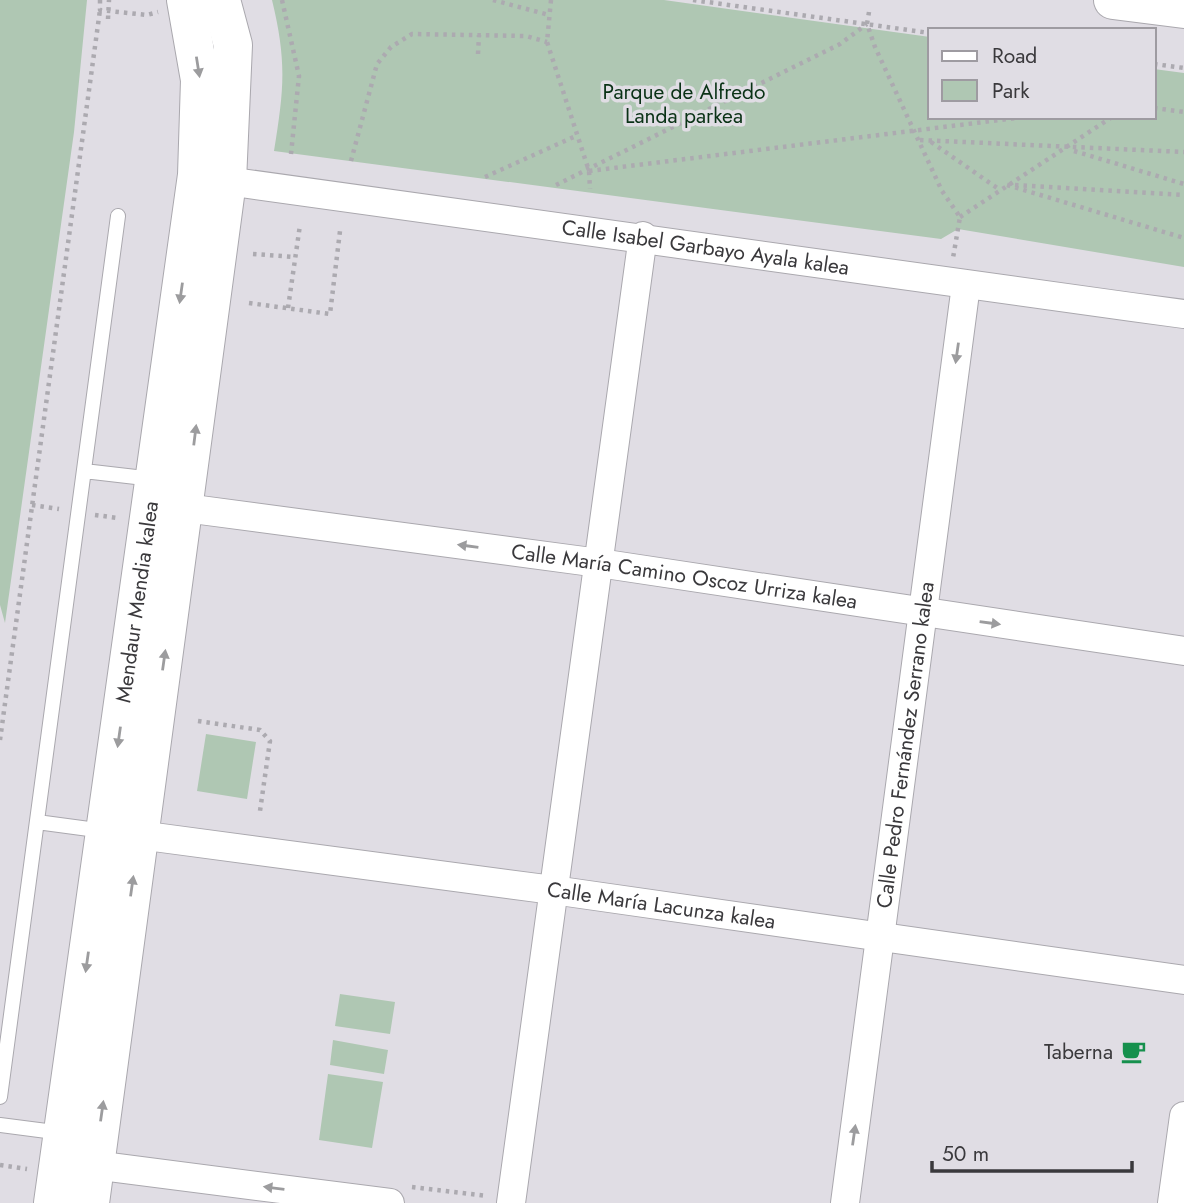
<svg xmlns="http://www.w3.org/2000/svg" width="1184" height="1203" font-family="Jost,sans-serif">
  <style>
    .green { fill: #afc7b3 }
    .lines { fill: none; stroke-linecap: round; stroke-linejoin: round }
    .lane-casing { stroke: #aaa8ae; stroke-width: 16 }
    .street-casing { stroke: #aaa8ae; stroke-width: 30 }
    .secondary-casing { stroke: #aaa8ae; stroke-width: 40 }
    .path { stroke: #acaab0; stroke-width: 4.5; stroke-dasharray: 3.5 5; stroke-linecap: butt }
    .lane { stroke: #fff; stroke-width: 14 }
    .street { stroke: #fff; stroke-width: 28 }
    .secondary { stroke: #fff; stroke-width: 38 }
    .oneway { fill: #9c9c9e }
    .labels { text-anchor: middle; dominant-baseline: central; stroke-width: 7; stroke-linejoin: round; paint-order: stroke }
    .park-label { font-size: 21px; fill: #0a3216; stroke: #e0dde4 }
    .street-label { font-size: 21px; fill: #3a393c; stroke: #e0dde4 }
    .poi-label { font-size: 21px; fill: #3a393c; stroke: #e0dde4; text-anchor: end }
  </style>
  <rect width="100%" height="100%" fill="#e0dde4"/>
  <path class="green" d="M0,0H87L74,132L5,623L0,605Z
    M272,0H664L930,37V117H1154V69L1184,73V267L958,229L941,239L274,151C284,89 287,62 272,0Z
    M206,734L256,742L247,799L197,791Z
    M340,994L395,1002L390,1034L335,1026Z
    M333,1040L388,1050L384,1074L330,1065Z
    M328,1074L383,1082L372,1148L319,1140Z"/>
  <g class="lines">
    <defs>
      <path id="lane" d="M84,471L153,479
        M37,822L104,831
        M0,1097L118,216
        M0,1125L62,1133"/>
      <g id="street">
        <path id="s1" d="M227,181C547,223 865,272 1184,314"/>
        <path id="s2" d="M185,508L599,563L1184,651"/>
        <path id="s3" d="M139,835L553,890L1184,980"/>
        <path d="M94,1165L390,1203"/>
        <path d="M511,1203L643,236"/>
        <path id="s4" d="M845,1203L966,285"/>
        <path d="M1172,1203L1184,1116"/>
      </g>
      <g id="secondary">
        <path d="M1113,0L1184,9"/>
        <path id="s5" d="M53,1203L197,175L200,80L186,0"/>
        <path d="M90,1203L227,181L233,45L221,0"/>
      </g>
    </defs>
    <use href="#lane" class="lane-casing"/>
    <use href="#street" class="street-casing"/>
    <use href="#secondary" class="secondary-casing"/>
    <path class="path" d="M100,0V10L147,15L158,12
      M282,0L299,76L291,154
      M493,0L549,15
      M551,0L547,42L589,171L590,189
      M693,0L930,33
      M869,12L867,24L875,47L942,191L960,217L953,258
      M108,19L109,0
      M478,54L479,35
      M1154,64L1184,68
      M1154,108L1184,112
      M920,140L1184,152
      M931,142L1000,190
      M1074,151L1184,184
      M351,161L377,64L391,47L412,34L526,36L547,42
      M589,171L1024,117
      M485,177L578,135
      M556,185L840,44L867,24
      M1007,185L1184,238
      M1015,185L1184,195
      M960,217L1112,117
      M253,254L295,257
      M249,303L330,314L340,231
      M288,308L300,225
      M32,505L59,509
      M95,515L118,518
      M198,721L260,730L270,741L260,811
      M0,740L100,10
      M0,1165L27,1169
      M412,1187L487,1196"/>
    <use href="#lane" class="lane"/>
    <use href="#street" class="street"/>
    <use href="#secondary" class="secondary"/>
  </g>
  <defs><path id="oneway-solid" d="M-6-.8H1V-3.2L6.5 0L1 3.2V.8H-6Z" transform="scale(1.75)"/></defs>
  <g class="oneway">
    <use href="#oneway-solid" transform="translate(198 67) rotate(81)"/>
    <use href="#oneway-solid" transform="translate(181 293) rotate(98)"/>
    <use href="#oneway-solid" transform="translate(957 353) rotate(98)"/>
    <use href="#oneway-solid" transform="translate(195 435) rotate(-83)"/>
    <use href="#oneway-solid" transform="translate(468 546) rotate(-172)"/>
    <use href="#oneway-solid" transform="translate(990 623) rotate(8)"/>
    <use href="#oneway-solid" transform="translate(164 660) rotate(-82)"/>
    <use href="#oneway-solid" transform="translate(119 737) rotate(98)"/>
    <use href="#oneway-solid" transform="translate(132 886) rotate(-82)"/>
    <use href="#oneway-solid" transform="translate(87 962) rotate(98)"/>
    <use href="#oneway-solid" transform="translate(102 1111) rotate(-82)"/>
    <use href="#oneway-solid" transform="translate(854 1135) rotate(-82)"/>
    <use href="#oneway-solid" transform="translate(274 1188) rotate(-173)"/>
  </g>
  <defs>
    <symbol id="cafe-bare" viewBox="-9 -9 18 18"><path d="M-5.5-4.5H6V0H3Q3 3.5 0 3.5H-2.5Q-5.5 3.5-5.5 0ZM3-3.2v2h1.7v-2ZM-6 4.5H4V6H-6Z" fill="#16904d" stroke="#e0dde4" stroke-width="2.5" paint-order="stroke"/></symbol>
  </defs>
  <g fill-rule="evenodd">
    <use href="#cafe-bare" x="1116" y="1034" width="35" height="35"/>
  </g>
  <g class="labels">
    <g class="park-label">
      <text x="684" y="92">Parque de Alfredo<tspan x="684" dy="24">Landa parkea</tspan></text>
    </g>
    <g class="street-label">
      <text stroke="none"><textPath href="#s1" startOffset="483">Calle Isabel Garbayo Ayala kalea</textPath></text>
      <text stroke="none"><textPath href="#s2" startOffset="504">Calle María Camino Oscoz Urriza kalea</textPath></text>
      <text stroke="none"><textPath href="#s5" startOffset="607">Mendaur Mendia kalea</textPath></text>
      <text stroke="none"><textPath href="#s4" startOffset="462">Calle Pedro Fernández Serrano kalea</textPath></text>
      <text stroke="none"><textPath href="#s3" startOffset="527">Calle María Lacunza kalea</textPath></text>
    </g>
    <g class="poi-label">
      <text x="1113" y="1052">Taberna</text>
    </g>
  </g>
  <rect x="928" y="28" width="228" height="91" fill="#e0dde4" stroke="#9e9ba1" stroke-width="2"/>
  <rect x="942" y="51" width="35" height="10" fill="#ffffff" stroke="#9e9ba1" stroke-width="2"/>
  <text x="992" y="63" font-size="21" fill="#3a393c">Road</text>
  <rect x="942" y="80" width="35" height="21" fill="#afc7b3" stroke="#9e9ba1" stroke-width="2"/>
  <text x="992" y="98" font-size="21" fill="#3a393c">Park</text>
  <path d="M932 1161v10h200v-10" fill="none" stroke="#3a393c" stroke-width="3.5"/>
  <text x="942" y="1161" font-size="21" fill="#3a393c" stroke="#e0dde4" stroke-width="5" paint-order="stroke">50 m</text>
</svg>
